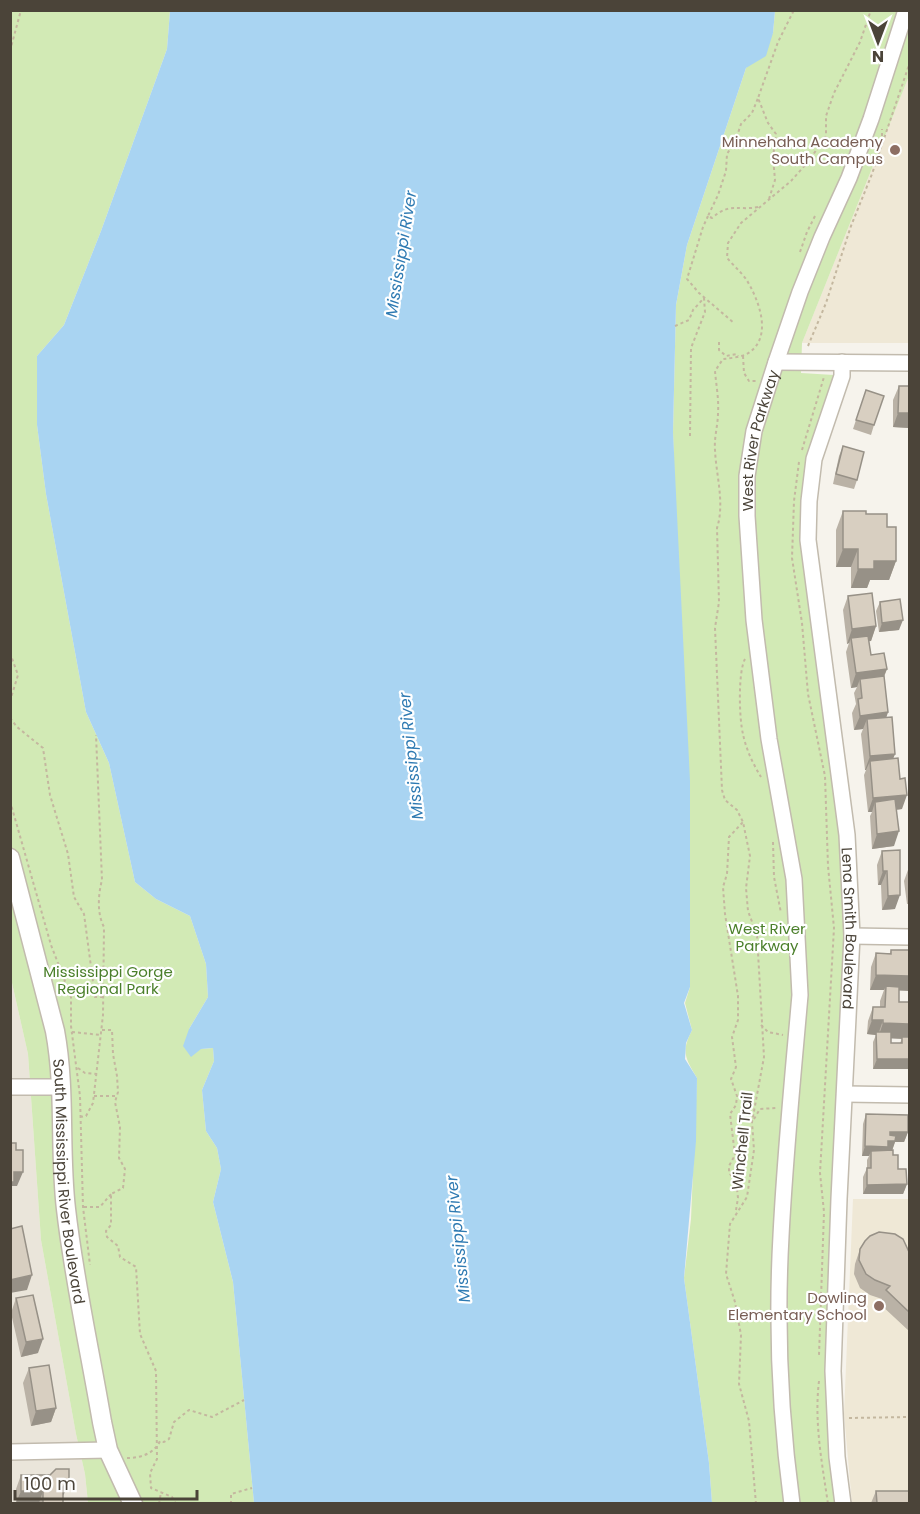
<svg xmlns="http://www.w3.org/2000/svg" width="920" height="1514" font-family="Poppins,sans-serif">
  <style>
    .residential { fill: #eae5da }
    .education { fill: #efe8d6 }
    .green { fill: #d2eab5 }
    .water { fill: #a9d4f2 }
    .lines { fill: none; stroke-linecap: round; stroke-linejoin: round }
    .minor-casing { stroke: #c2bbae; stroke-width: 18 }
    .tertiary-casing { stroke: #c2bbae; stroke-width: 21 }
    .path { stroke: #c4b79f; stroke-width: 2; stroke-dasharray: 3 3; stroke-linecap: butt }
    .minor { stroke: #fff; stroke-width: 15 }
    .tertiary { stroke: #fff; stroke-width: 18 }
    .wall { fill: #bab2a6; fill-rule: evenodd }
    .shaded-wall { fill: #979187 }
    .building { fill: #d8cfc1; stroke: #979187; stroke-width: 1.5 }
    .education-dot { fill: #8d6e63; stroke: #fff; stroke-width: 2 }
    .labels { text-anchor: middle; dominant-baseline: central; stroke-width: 4.5; stroke-linejoin: round; paint-order: stroke }
    .education-label { font-size: 15px; fill: #785e54; stroke: #fff; text-anchor: end }
    .street-label { font-size: 15px; fill: #4b4439; stroke: #fff }
    .park-label { font-size: 15px; fill: #4a7f2a; stroke: #fff }
    .water-label { font-size: 16px; font-style: italic; fill: #2e7ab2; stroke: #fff }
  </style>
  <rect width="100%" height="100%" fill="#f6f3ec"/>
  <path class="residential" d="M10,974L28,1054L41,1240L76,1434L85,1474L88,1503H11Z"/>
  <path class="education" d="M909,76V343H802L818,303Z
    M853,1199H909V1503L852,1504L844,1414Z"/>
  <path class="green" d="M10,11H170L167,49L101,231L64,325L37,356V425L46,494L86,712L109,763L135,882L156,899L190,916L206,964L208,997L189,1029L201,1049L213,1048L214,1061L202,1090L206,1131L217,1148L221,1169L213,1202L233,1282L254,1503H88L85,1474L76,1434L41,1240L28,1054L10,974Z
    M775,11H909V76L802,343L801,373L834,375L807,458L801,500L800,540L839,836L845,936L832,1199L826,1371L830,1458L835,1503H712L709,1463L684,1278L691,1219L697,1078C685,1058 681,1052 692,1030L685,1003L690,987L673,432L676,305L687,245L746,68L773,33Z"/>
  <path class="water" d="M170,11H775L773,33L766,56L746,68L687,245L676,305L673,432L690,781V987L684,1003L692,1030L686,1043L685,1059L697,1078L696,1141L684,1278L709,1463L712,1503H254L233,1282L213,1202L221,1169L217,1148L206,1131L202,1090L214,1061L213,1048L201,1049L191,1057L183,1046L189,1029L208,997L206,964L190,916L156,899L135,882L109,763L86,712L46,494L37,425V356L64,325L101,231L167,49Z"/>
  <g class="lines">
    <defs>
      <g id="minor">
        <path d="M776,362L910,363"/>
        <path id="s1" d="M842,362V376L814,459L809,501L808,540L847,835L852,936L839,1199L833,1371L837,1457L843,1504"/>
        <path d="M852,936L910,937"/>
        <path d="M10,1087H62"/>
        <path d="M845,1094L910,1095"/>
        <path d="M10,1452L108,1450"/>
        <path id="s2" d="M792,1504C780,1415 776,1325 781,1236C785,1155 793,1075 800,995L794,879L769,739L754,620L747,516V476L754,431L776,362L800,292L822,237L849,178L871,119L906,10"/>
      </g>
      <g id="tertiary">
        <path id="s3" d="M10,858L55,1031C66,1090 59,1150 66,1209C74,1280 90,1351 102,1422L108,1450L133,1504"/>
      </g>
    </defs>
    <use href="#minor" class="minor-casing"/>
    <use href="#tertiary" class="tertiary-casing"/>
    <path class="path" d="M10,51L21,10
      M10,71V121
      M882,142V129
      M769,199L775,180L773,157L776,134L768,123L758,98L778,42L794,10
      M758,207C738,211 730,202 712,218L708,216L718,195L726,171L727,154L736,139L741,124L752,113L758,98
      M708,216L703,227L687,279L699,293L734,323
      M800,252L807,232L815,216
      M675,326L689,320L693,310L704,298
      M719,342V350L726,356L737,354L738,356
      M808,346L826,303L851,226L872,174L910,62
      M743,356L744,373L749,381H756
      M690,436L691,348L705,312L704,298
      M802,450L824,377
      M799,462L794,501L792,558L802,623L808,694L825,776L828,866L834,928L820,1173L824,1212L819,1355
      M10,653L18,675L10,701
      M745,659C738,672 739,718 743,734C746,749 753,764 761,777
      M10,718L17,727L43,748L50,795L68,854L74,897L84,914L95,997H104
      M10,801L51,945L71,997V1026L80,1096L83,1207L90,1265
      M773,842L774,877L781,913
      M761,1025L768,1032L783,1035
      M102,1030H112L113,1054L117,1076L118,1092L115,1102L120,1127L119,1158L125,1169L123,1188L111,1194V1225L106,1231L107,1237L118,1246L120,1257L136,1267L140,1334L156,1371L157,1459L150,1473L151,1488L172,1497L176,1504
      M72,1032L101,1035
      M78,1068L85,1073L97,1074
      M94,1096H115
      M80,1117L86,1116L93,1103L103,1015L104,927C97,914 98,895 102,880L96,735
      M754,1119L760,1109L776,1108
      M84,1207H100L111,1194
      M736,1210L738,1198L736,1180L729,1173V1166L735,1155L730,1114L736,1105L737,1096L731,1079L736,1067L732,1037L738,1020V996L725,914L723,887L727,874L729,837L743,822
      M819,1381C814,1422 822,1463 828,1504
      M849,1418L910,1417
      M127,1458C140,1458 154,1454 160,1441L164,1442L169,1439L174,1422L189,1410L212,1417L244,1400
      M159,1504L161,1492
      M231,1504V1494L252,1488
      M756,1504L749,1421L739,1384L741,1335L735,1302L726,1274L730,1224L747,1197L754,1150L752,1122L764,1057L757,935L748,911L746,888L750,856L743,822L737,810L725,800L722,790L715,628L719,602L717,528C725,503 716,475 715,450C714,437 718,425 718,413C719,399 716,384 715,371L723,359C732,358 743,357 750,352C773,335 758,298 746,279C740,271 733,265 727,258L728,243L741,223L791,181L808,162L826,136V116L834,93L860,42L871,10"/>
    <use href="#minor" class="minor"/>
    <use href="#tertiary" class="tertiary"/>
  </g>
  <path class="wall" d="M899,386H909V428L893,427V400Z
    M866,390L874,425L871,435L853,429Z
    M843,446L857,480L854,489L833,484L839,456Z
    M843,511L866,514L887,527L896,561L889,580H870L867,588H851V567H836V530Z
    M848,596L876,626L871,641H869L871,655L887,669L884,677L888,712L886,718L895,754L893,759L902,809L896,810L894,846L872,849L870,816L872,812H868L864,775L866,770H865L861,734L863,729L854,730L852,713L856,704L854,693L857,687L851,688L846,652L849,643L847,644L843,610Z
    M880,602L899,630L879,632L876,611Z
    M882,851L895,909L882,910L881,885H878L877,865Z
    M909,867V904H907L904,881Z
    M891,950L899,990V1002L909,1069H873V1042L876,1035L867,1034L868,1021L873,1007H880V1001L884,990H870L871,967L876,953H890ZM891,1038L902,1039L900,1043H891Z
    M866,1114L908,1132L904,1142H895L892,1150L898,1169L907,1184L903,1194H863V1177L867,1168V1160L869,1156H862L863,1124Z
    M860,1249L909,1252V1331L880,1304L882,1299L870,1295L860,1288L854,1274L855,1264Z
    M16,1298L38,1353L21,1357L11,1313Z
    M29,1368L56,1408L51,1422L31,1426L23,1383Z
    M21,1475L69,1480L63,1496V1503H16V1489Z
    M876,1491L909,1503H871Z"/>
  <path class="shaded-wall" d="M898,413H909V428L893,427Z
    M843,549H858L851,567H836Z
    M874,561H896L889,580H870L867,588H851L858,569Z
    M903,620L899,630L879,632L882,623Z
    M876,626L871,641L852,643L851,638L849,643L847,644L852,629Z
    M887,669L881,683L860,679L857,687L851,688L856,673Z
    M888,712L883,727L867,719L863,729L854,730L860,716Z
    M895,754L889,768L870,761L866,770H865L870,756Z
    M907,795L902,809L876,812L875,802L872,812H868L873,798Z
    M899,831L894,846L872,849L877,834Z
    M883,871H887L881,885H878Z
    M900,895L895,909L882,910L888,896Z
    M876,975L909,976V991L885,990L886,986L884,990H870Z
    M872,1020H883L878,1035L876,1032V1035L867,1034Z
    M883,1023L909,1024V1039L878,1038Z
    M877,1059H909V1069H873Z
    M890,1132H908L904,1142H895L892,1151H871L869,1156H862L865,1146Z
    M14,1172H23L17,1186H12L10,1190V1181Z
    M907,1184L903,1194H863L867,1185Z
    M32,1275L27,1290L10,1293V1280Z
    M43,1339L38,1353L21,1357L26,1342Z
    M56,1408L51,1422L31,1426L36,1411Z
    M69,1480L64,1494L57,1501L63,1487Z
    M21,1491H43L39,1503H16Z"/>
  <path class="building" d="M899,386H909V413H898Z
    M866,390L884,396L874,425L856,420Z
    M843,446L864,452L857,480L836,474Z
    M843,511H866V514H887V527H896V561H874V569H858V549H843Z
    M872,593L876,626L852,629L848,596Z
    M900,599L903,620L882,623L880,602Z
    M868,636L871,655L884,653L887,669L856,673L851,638Z
    M884,676L888,712L860,716L858,699L862,698L860,679Z
    M892,717L895,754L870,756L867,719Z
    M898,758L900,779L905,778L907,795L873,798L870,761Z
    M895,799L899,831L877,834L875,802Z
    M900,850V895L888,896L887,871H883L882,851Z
    M891,950H909V976L876,975V953L891,954Z
    M886,986L899,987V1002H909V1024L883,1023V1020H872L873,1007H885Z
    M876,1032H891V1043H902V1037H909V1059H877Z
    M866,1114L908,1115V1132H890V1135L896,1136L895,1141H888V1147L865,1146Z
    M10,1143H16V1150H23V1172H14V1182H10Z
    M893,1150V1155H898V1169H906L907,1184L867,1185V1168H871V1151Z
    M22,1226L32,1275L10,1280V1229Z
    M879,1232L895,1234L903,1239L909,1252V1312L886,1290L890,1286L875,1280L866,1274L859,1260L860,1249L865,1241L870,1236Z
    M33,1295L43,1339L26,1342L16,1298Z
    M49,1365L56,1408L36,1411L29,1368Z
    M56,1469H69V1480L63,1487V1503H43V1491H21V1475H50Z
    M876,1491H909V1503H877Z"/>
  <g class="education-dot">
    <circle cx="895" cy="150" r="6"/>
    <circle cx="879" cy="1306" r="6"/>
  </g>
  <g class="labels">
    <g class="education-label">
      <text x="883" y="141">Minnehaha Academy<tspan x="883" dy="17">South Campus</tspan></text>
      <text x="867" y="1297">Dowling<tspan x="867" dy="17">Elementary School</tspan></text>
    </g>
    <g class="street-label">
      <text stroke="none"><textPath href="#s2" startOffset="1070">West River Parkway</textPath></text>
      <text stroke="none"><textPath href="#s1" startOffset="574">Lena Smith Boulevard</textPath></text>
      <text transform="translate(742 1141) rotate(-84)">Winchell Trail</text>
      <text stroke="none"><textPath href="#s3" startOffset="330">South Mississippi River Boulevard</textPath></text>
    </g>
    <g class="park-label">
      <text x="767" y="928">West River<tspan x="767" dy="17">Parkway</tspan></text>
      <text x="108" y="971">Mississippi Gorge<tspan x="108" dy="17">Regional Park</tspan></text>
    </g>
    <g class="water-label">
      <text transform="translate(401 254) rotate(-81)">Mississippi River</text>
      <text transform="translate(411 756) rotate(-96)">Mississippi River</text>
      <text transform="translate(458 1239) rotate(-96)">Mississippi River</text>
    </g>
  </g>
  <rect width="920" height="1514" fill="none" stroke="#4b4439" stroke-width="24"/>
  <g transform="translate(878 42) rotate(180)" stroke="#ffffff" stroke-width="4.5" paint-order="stroke">
  <path d="M0-4.5L10 22L0 15L-10 22Z" fill="#4b4439"/>
  <text y="-9" font-size="16" font-weight="bold" text-anchor="middle" fill="#4b4439">N</text>
  </g>
  <path d="M15 1490v9h182v-9" fill="none" stroke="#4b4439" stroke-width="3"/>
  <text x="24" y="1490" font-size="18" fill="#4b4439" stroke="#ffffff" stroke-width="4.5" paint-order="stroke">100 m</text>
</svg>
